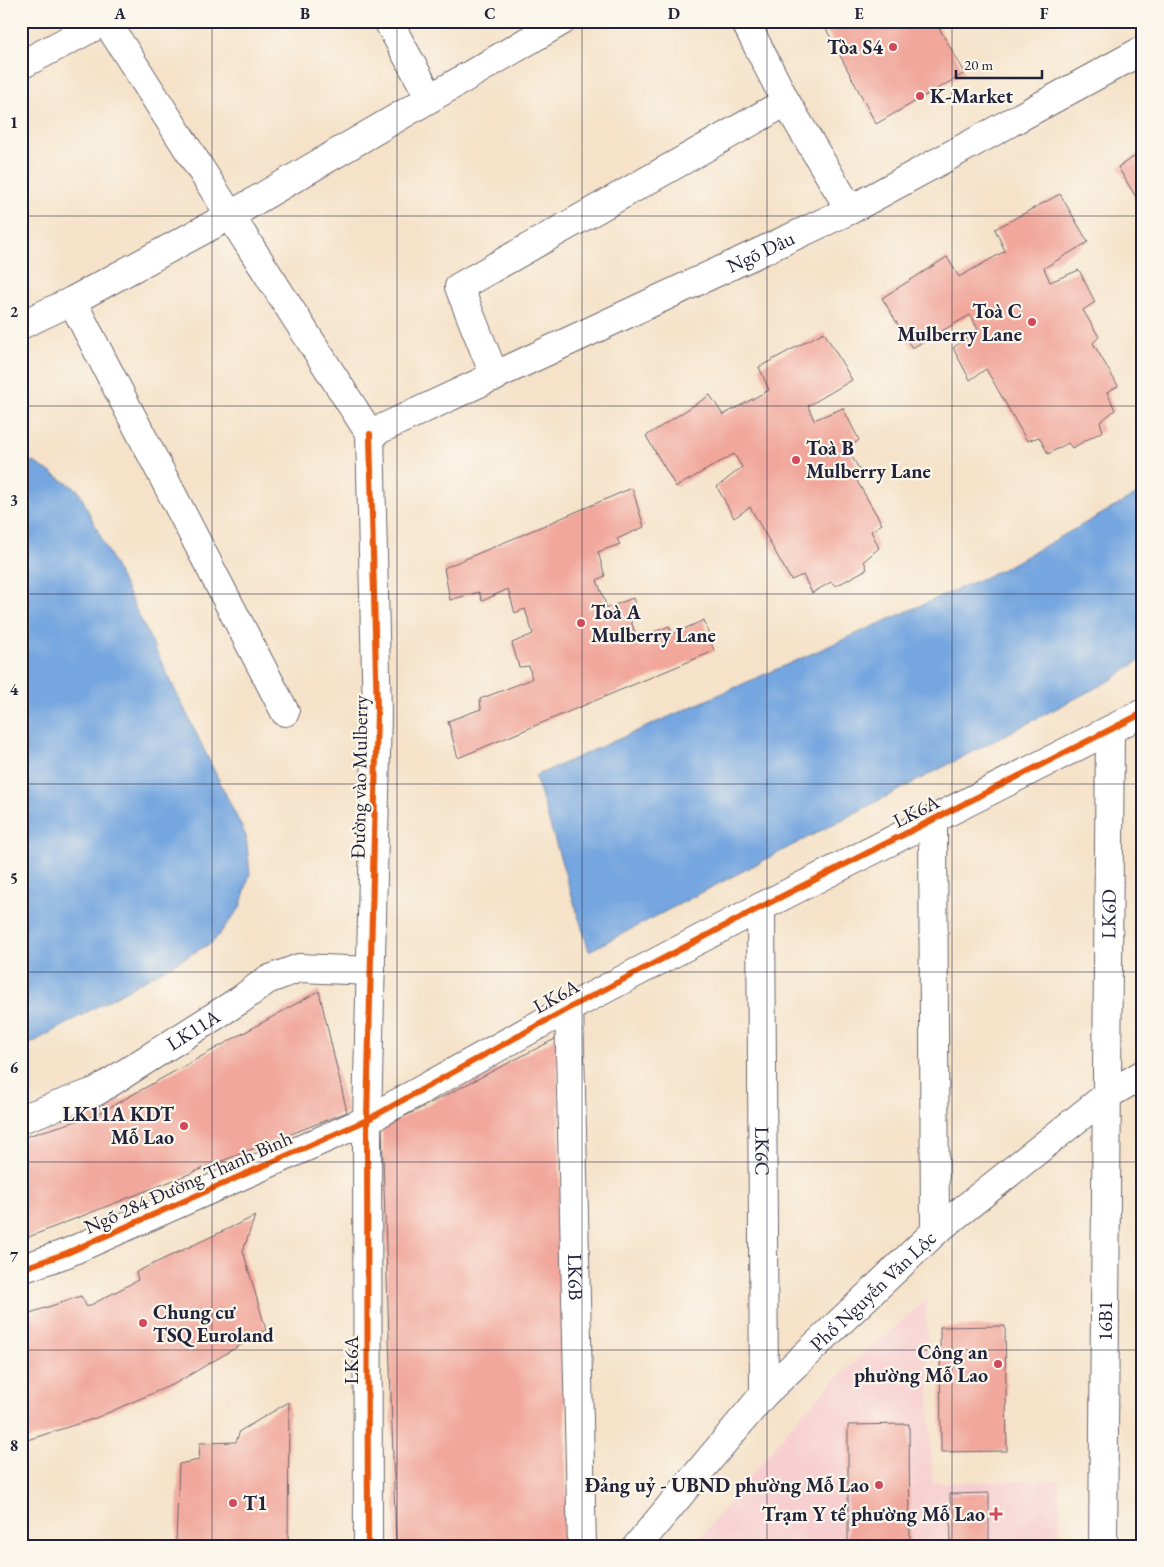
<svg xmlns="http://www.w3.org/2000/svg" width="1164" height="1567" font-family="'EB Garamond',serif">
  <style>
    .built { fill: #f7cfd0 }
    .water { fill: #74a6df; stroke: #4b648d }
    .building { fill: #f1a79c }
    .lines { fill: none; stroke-linecap: round; stroke-linejoin: round }
    .minor-casing { stroke: #6c656d; stroke-width: 30 }
    .minor { stroke: #fff; stroke-width: 28 }
    .cycleway-casing { stroke: #fbf7ec; stroke-width: 9 }
    .cycleway { stroke: #e8590c; stroke-width: 6 }
    .grid { fill: none; stroke: #22223b; stroke-width: 1; stroke-opacity: 0.55 }
    .poi-dot { fill: #d1495b; stroke: #fbf7ec; stroke-width: 2 }
    .labels { text-anchor: middle; dominant-baseline: central; stroke-width: 4.5; stroke-linejoin: round; paint-order: stroke }
    .poi-label { font-size: 20px; font-weight: bold; fill: #22223b; stroke: #fbf7ec; text-anchor: end }
    .street-label { font-size: 20px; fill: #22223b; stroke: #fbf7ec }
    .neatline { fill: none; stroke: #22223b; stroke-width: 2 }
    .grid-label { font-size: 16px; text-anchor: middle; font-weight: bold; fill: #22223b }
  </style>
  <rect width="100%" height="100%" fill="#fbf7ec"/>
  <filter id="ink" filterUnits="userSpaceOnUse"><feTurbulence type="fractalNoise" baseFrequency=".02" numOctaves="2"/><feDisplacementMap in="SourceGraphic" scale="10" xChannelSelector="R" yChannelSelector="G"/><feConvolveMatrix kernelMatrix="1 2 1 2 8 2 1 2 1" color-interpolation-filters="sRGB"/></filter>
  <filter id="wash" filterUnits="userSpaceOnUse"><feTurbulence type="fractalNoise" baseFrequency=".0096" numOctaves="4" result="noise"/><feDisplacementMap in="SourceGraphic" scale="20" xChannelSelector="R" yChannelSelector="G"/><feGaussianBlur stdDeviation="1.12" result="paint"/><feColorMatrix in="noise" values="0 0 0 0 0 0 0 0 0 0 0 0 0 0 0 0 0 1.4 0 .05"/><feComposite in="paint" operator="in"/></filter>
  <g filter="url(#wash)">
    <rect width="100%" height="100%" fill="#f5e2c9"/>
    <path class="built" d="M926,1300L932,1483L1059,1480L1060,1546H693L803,1412L843,1372Z"/>
    <path class="water" d="M21,461L34,462L78,490L246,836L250,873L240,908L213,942L21,1049Z
      M1143,491V658L1111,680L589,951L535,776L1003,569Z"/>
    <g id="blocks">
      <path class="building" d="M822,21H935L965,73L876,124Z
        M1143,151V209L1118,167Z
        M1060,194L1088,242L1044,268L1050,282L1079,270L1095,302L1083,310L1099,337L1093,343L1118,386L1107,392L1115,410L1100,422L1103,431L1072,448L1068,443L1048,454L1039,437L1027,441L986,369L970,380L953,348L978,329L970,315L912,348L882,298L947,257L959,277L1005,251L995,229Z
        M824,332L852,380L808,406L814,420L843,408L859,440L847,449L863,475L857,481L882,524L871,531L879,548L864,561L867,569L836,586L831,582L812,593L803,575L791,580L750,507L734,518L717,487L742,467L734,454L676,487L646,436L710,395L723,415L769,390L759,367Z
        M632,488L644,527L617,539L620,544L598,552L605,576L597,580L607,608L633,598L638,615L630,618L637,639L669,626L673,634L704,620L714,651L458,758L448,721L481,709L480,699L532,679L529,666L519,667L512,643L533,634L525,609L515,613L508,589L482,601L479,592L450,600L444,568Z
        M319,991L347,1112L21,1240V1138L96,1115Z
        M557,1038L568,1546H396L382,1128Z
        M255,1216L243,1251L266,1330L176,1383L96,1418L21,1442V1316L81,1296L87,1307L138,1280L136,1272Z
        M1005,1326L1007,1451L941,1452L940,1327Z
        M289,1402L288,1546H200L176,1543L179,1464L199,1460L200,1443L236,1442L240,1431Z
        M909,1424L910,1546H848V1425Z
        M989,1493V1546H951L950,1494Z"/>
    </g>
  </g>
  <g filter="url(#ink)">
    <use href="#blocks" fill-opacity="0" stroke="#6c656d" stroke-width="1"/>
    <g class="lines">
      <defs>
        <g id="minor">
          <path d="M106,21L370,434"/>
          <path d="M388,21L430,98"/>
          <path d="M745,21L786,102L850,210"/>
          <path d="M21,65L105,21"/>
          <path d="M72,301L285,712"/>
          <path d="M21,325L72,301L231,215L562,21"/>
          <path d="M495,377L459,287L786,102"/>
          <path id="s1" d="M370,434L850,210L1143,50"/>
          <path d="M933,821L935,1232"/>
          <path id="s2" d="M761,907L764,1394"/>
          <path id="s3" d="M569,1008L582,1546"/>
          <path id="s4" d="M21,1119L97,1091L240,1000L267,980L299,968L371,971"/>
          <path d="M21,1269L67,1253L367,1120L569,1008L761,907L1143,713"/>
          <path d="M368,1546L367,1120L377,713L370,434"/>
          <path id="s5" d="M637,1546L764,1394L935,1232L1106,1096L1143,1074"/>
          <path id="s6" d="M1103,1546L1110,730"/>
        </g>
      </defs>
      <use href="#minor" class="minor-casing"/>
      <use href="#minor" class="minor"/>
      <defs>
        <path id="cycleway" d="M21,1269L67,1253L367,1120L569,1008L761,907L1143,713
          M368,1546L367,1120L377,713L370,434"/>
      </defs>
      <use href="#cycleway" class="cycleway-casing"/>
      <use href="#cycleway" class="cycleway"/>
    </g>
  </g>
  <path class="grid" d="M212,21V1546M397,21V1546M582,21V1546M767,21V1546M952,21V1546M21,216H1143M21,406H1143M21,594H1143M21,784H1143M21,972H1143M21,1162H1143M21,1350H1143"/>
  <g class="poi-dot">
    <circle cx="893" cy="47" r="5"/>
    <circle cx="920" cy="96" r="5"/>
    <circle cx="1032" cy="322" r="5"/>
    <circle cx="796" cy="460" r="5"/>
    <circle cx="581" cy="623" r="5"/>
    <circle cx="184" cy="1126" r="5"/>
    <circle cx="143" cy="1323" r="5"/>
    <circle cx="998" cy="1364" r="5"/>
    <circle cx="879" cy="1485" r="5"/>
    <circle cx="233" cy="1503" r="5"/>
    <path d="M993.5 1506.5h5v5h5v5h-5v5h-5v-5h-5v-5h5z"/>
  </g>
  <g class="labels">
    <g class="poi-label">
      <text x="883" y="47">Tòa S4</text>
      <text x="930" y="96" text-anchor="start">K-Market</text>
      <text x="1022" y="311">Toà C<tspan x="1022" dy="23">Mulberry Lane</tspan></text>
      <text x="806" y="448" text-anchor="start">Toà B<tspan x="806" dy="23">Mulberry Lane</tspan></text>
      <text x="591" y="612" text-anchor="start">Toà A<tspan x="591" dy="23">Mulberry Lane</tspan></text>
      <text x="174" y="1114">LK11A KDT<tspan x="174" dy="23">Mỗ Lao</tspan></text>
      <text x="153" y="1312" text-anchor="start">Chung cư<tspan x="153" dy="23">TSQ Euroland</tspan></text>
      <text x="988" y="1352">Công an<tspan x="988" dy="23">phường Mỗ Lao</tspan></text>
      <text x="869" y="1485">Đảng uỷ - UBND phường Mỗ Lao</text>
      <text x="243" y="1503" text-anchor="start">T1</text>
      <text x="985" y="1514">Trạm Y tế phường Mỗ Lao</text>
    </g>
    <g class="street-label">
      <text stroke="none"><textPath href="#s1" startOffset="431">Ngõ Dâu</textPath></text>
      <text transform="translate(359 777) rotate(-89)">Đường vào Mulberry</text>
      <text transform="translate(916 811) rotate(-27)">LK6A</text>
      <text stroke="none"><textPath href="#s6" startOffset="632">LK6D</textPath></text>
      <text transform="translate(556 996) rotate(-29)">LK6A</text>
      <text stroke="none"><textPath href="#s4" startOffset="195">LK11A</textPath></text>
      <text stroke="none"><textPath href="#s2" startOffset="244">LK6C</textPath></text>
      <text transform="translate(188 1182) rotate(-24)">Ngõ 284 Đường Thanh Bình</text>
      <text stroke="none"><textPath href="#s3" startOffset="269">LK6B</textPath></text>
      <text stroke="none"><textPath href="#s5" startOffset="348">Phố Nguyễn Văn Lộc</textPath></text>
      <text stroke="none"><textPath href="#s6" startOffset="225">16B1</textPath></text>
      <text transform="translate(351 1360) rotate(-90)">LK6A</text>
    </g>
  </g>
  <rect width="1164" height="1567" fill="none" stroke="#fbf7ec" stroke-width="55"/>
  <path d="M956 70v8h86v-8" fill="none" stroke="#22223b" stroke-width="2.5"/>
  <text x="964" y="70" font-size="15" fill="#22223b" stroke="#fbf7ec" stroke-width="4" paint-order="stroke">20 m</text>
  <rect x="28" y="28" width="1108" height="1512" class="neatline"/>
  <g class="grid-label">
    <text x="120" y="19">A</text>
    <text x="305" y="19">B</text>
    <text x="490" y="19">C</text>
    <text x="674" y="19">D</text>
    <text x="859" y="19">E</text>
    <text x="1044" y="19">F</text>
    <text x="14" y="128">1</text>
    <text x="14" y="317">2</text>
    <text x="14" y="506">3</text>
    <text x="14" y="695">4</text>
    <text x="14" y="884">5</text>
    <text x="14" y="1073">6</text>
    <text x="14" y="1262">7</text>
    <text x="14" y="1451">8</text>
  </g>
</svg>
